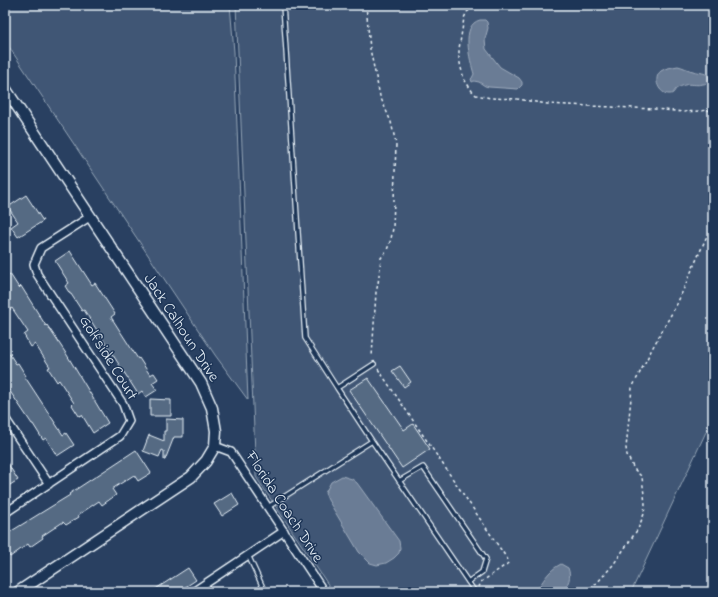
<svg xmlns="http://www.w3.org/2000/svg" width="718" height="597" font-family="'Indie Flower',sans-serif">
  <style>
    .green { fill: #415774; stroke: #94a4b6 }
    .water { fill: #6b7c95; stroke: #9dabbd }
    .building { fill: #556a83; stroke: #e8f1f8 }
    .lines { fill: none; stroke-linecap: round; stroke-linejoin: round }
    .lane-casing { stroke: #e8f1f8; stroke-width: 6 }
    .street-casing { stroke: #e8f1f8; stroke-width: 10 }
    .secondary-casing { stroke: #e8f1f8; stroke-width: 13 }
    .path { stroke: #e8f1f8; stroke-width: 1.5; stroke-dasharray: 3 3; stroke-linecap: butt }
    .lane { stroke: #1d3557; stroke-width: 3.5 }
    .street { stroke: #1d3557; stroke-width: 7 }
    .secondary { stroke: #1d3557; stroke-width: 10 }
    .labels { text-anchor: middle; dominant-baseline: central; stroke-width: 3; stroke-linejoin: round; paint-order: stroke }
    .street-label { font-size: 16px; fill: #e8f1f8; stroke: #1d3557 }
  </style>
  <rect width="100%" height="100%" fill="#294061"/>
  <filter id="ink" filterUnits="userSpaceOnUse"><feTurbulence type="fractalNoise" baseFrequency=".025" numOctaves="2"/><feDisplacementMap in="SourceGraphic" scale="8" xChannelSelector="R" yChannelSelector="G"/><feConvolveMatrix kernelMatrix="1 2 1 2 8 2 1 2 1" color-interpolation-filters="sRGB"/></filter>
  <g filter="url(#ink)">
    <path class="green" d="M5,5H230L234,52L248,400L215,355L5,41Z
      M236,5H713V417L631,592H333L256,477Z"/>
    <path class="water" d="M480,20H485L487,22L488,28L485,39L486,49L500,67L519,78L522,82V85L518,89L489,87L485,86L479,82L474,81L472,82L471,79L472,78L474,74C470,60 460,25 480,20Z
      M678,66C683,67 688,70 693,71C698,73 712,72 708,81C707,83 705,84 703,84C697,86 689,83 685,85C684,85 677,88 676,89C674,91 674,94 670,94C659,95 652,78 661,71C665,68 673,67 678,66Z
      M342,476L352,479L357,483L399,541L400,548L399,553L394,558L386,563L377,565L370,563L359,552L328,500L325,493L331,482Z
      M561,564L568,568C572,578 568,583 563,592H535C544,581 547,571 561,564Z"/>
    <path class="building" d="M26,195L43,221L18,237L11,227L18,222L8,207Z
      M70,251L92,285L95,283L115,314L111,317L138,359L139,358L150,375L154,373L158,379L152,383L157,390L146,397L142,391L138,394L84,310L82,311L71,294H70L65,286L69,283L55,261Z
      M10,274L19,288L21,286L46,326L47,325L67,355L108,423L93,433L82,415L79,416L72,405L74,403L59,380L57,382L48,368L50,367L35,344L31,347L24,335L28,332L12,308L5,313V277Z
      M5,347L16,364L18,363L26,376L25,377L63,435L66,433L74,445L57,456L46,438L43,440L33,424H32L5,384Z
      M400,366L411,382L404,387L392,371Z
      M368,378L404,430L413,424L430,449L402,468L349,390Z
      M150,399L171,400V416H150Z
      M166,419L183,420V437H174L165,460H164V451L162,450L159,457L143,451L149,435L164,441V431H166Z
      M136,450L151,473L138,481L134,475L112,489L116,495L102,505L99,501L78,515L79,517L66,525L63,522L42,536L43,538L30,547L28,544L10,557L5,549V542L8,540L5,535L70,495L69,494Z
      M5,459L18,480L5,488Z
      M232,493L239,505L222,516L214,504Z
      M188,568L196,580L178,592H151Z"/>
    <g class="lines">
      <defs>
        <path id="lane" d="M283,5L305,338L337,388
          M372,441L475,592
          M399,481L423,467L486,559L482,572L468,582
          M268,507L372,441L337,388L374,364
          M248,555L265,592"/>
        <path id="street" d="M5,418L49,484
          M215,446L231,452L324,592
          M5,513L120,436L129,421L123,404L37,274L34,264L41,248L91,216
          M193,592L284,531"/>
        <path id="secondary" d="M5,88L201,383L212,408L216,431L215,446L206,461L191,477L18,592"/>
      </defs>
      <use href="#lane" class="lane-casing"/>
      <use href="#street" class="street-casing"/>
      <use href="#secondary" class="secondary-casing"/>
      <path class="path" d="M366,5L370,49L380,96L391,122L396,144L393,228L391,239L387,250L381,258L378,284L376,292L372,357
        M492,5L474,7L467,12L464,18L459,49V58L461,68L464,79L472,91L476,95L491,98L517,99L547,104L655,109L684,112L713,110
        M588,5H597
        M378,369L508,560V563L507,564L481,582L479,587
        M585,592L596,584L613,565L638,529L644,514L645,504L642,477L634,469L627,455L626,448L632,388L653,347L677,304L706,238L713,229"/>
      <use href="#lane" class="lane"/>
      <use href="#street" class="street"/>
      <use href="#secondary" class="secondary"/>
    </g>
  </g>
  <g class="labels">
    <g class="street-label">
      <text transform="translate(181 328) rotate(57)">Jack Calhoun Drive</text>
      <text transform="translate(108 358) rotate(58)">Golfside Court</text>
      <text transform="translate(284 507) rotate(57)">Florida Coach Drive</text>
    </g>
  </g>
  <rect width="718" height="597" fill="none" stroke="#1d3557" stroke-width="20"/>
  <rect x="10" y="10" width="698" height="577" fill="none" stroke="#e8f1f8" stroke-width="1.5" filter="url(#ink)"/>
</svg>
